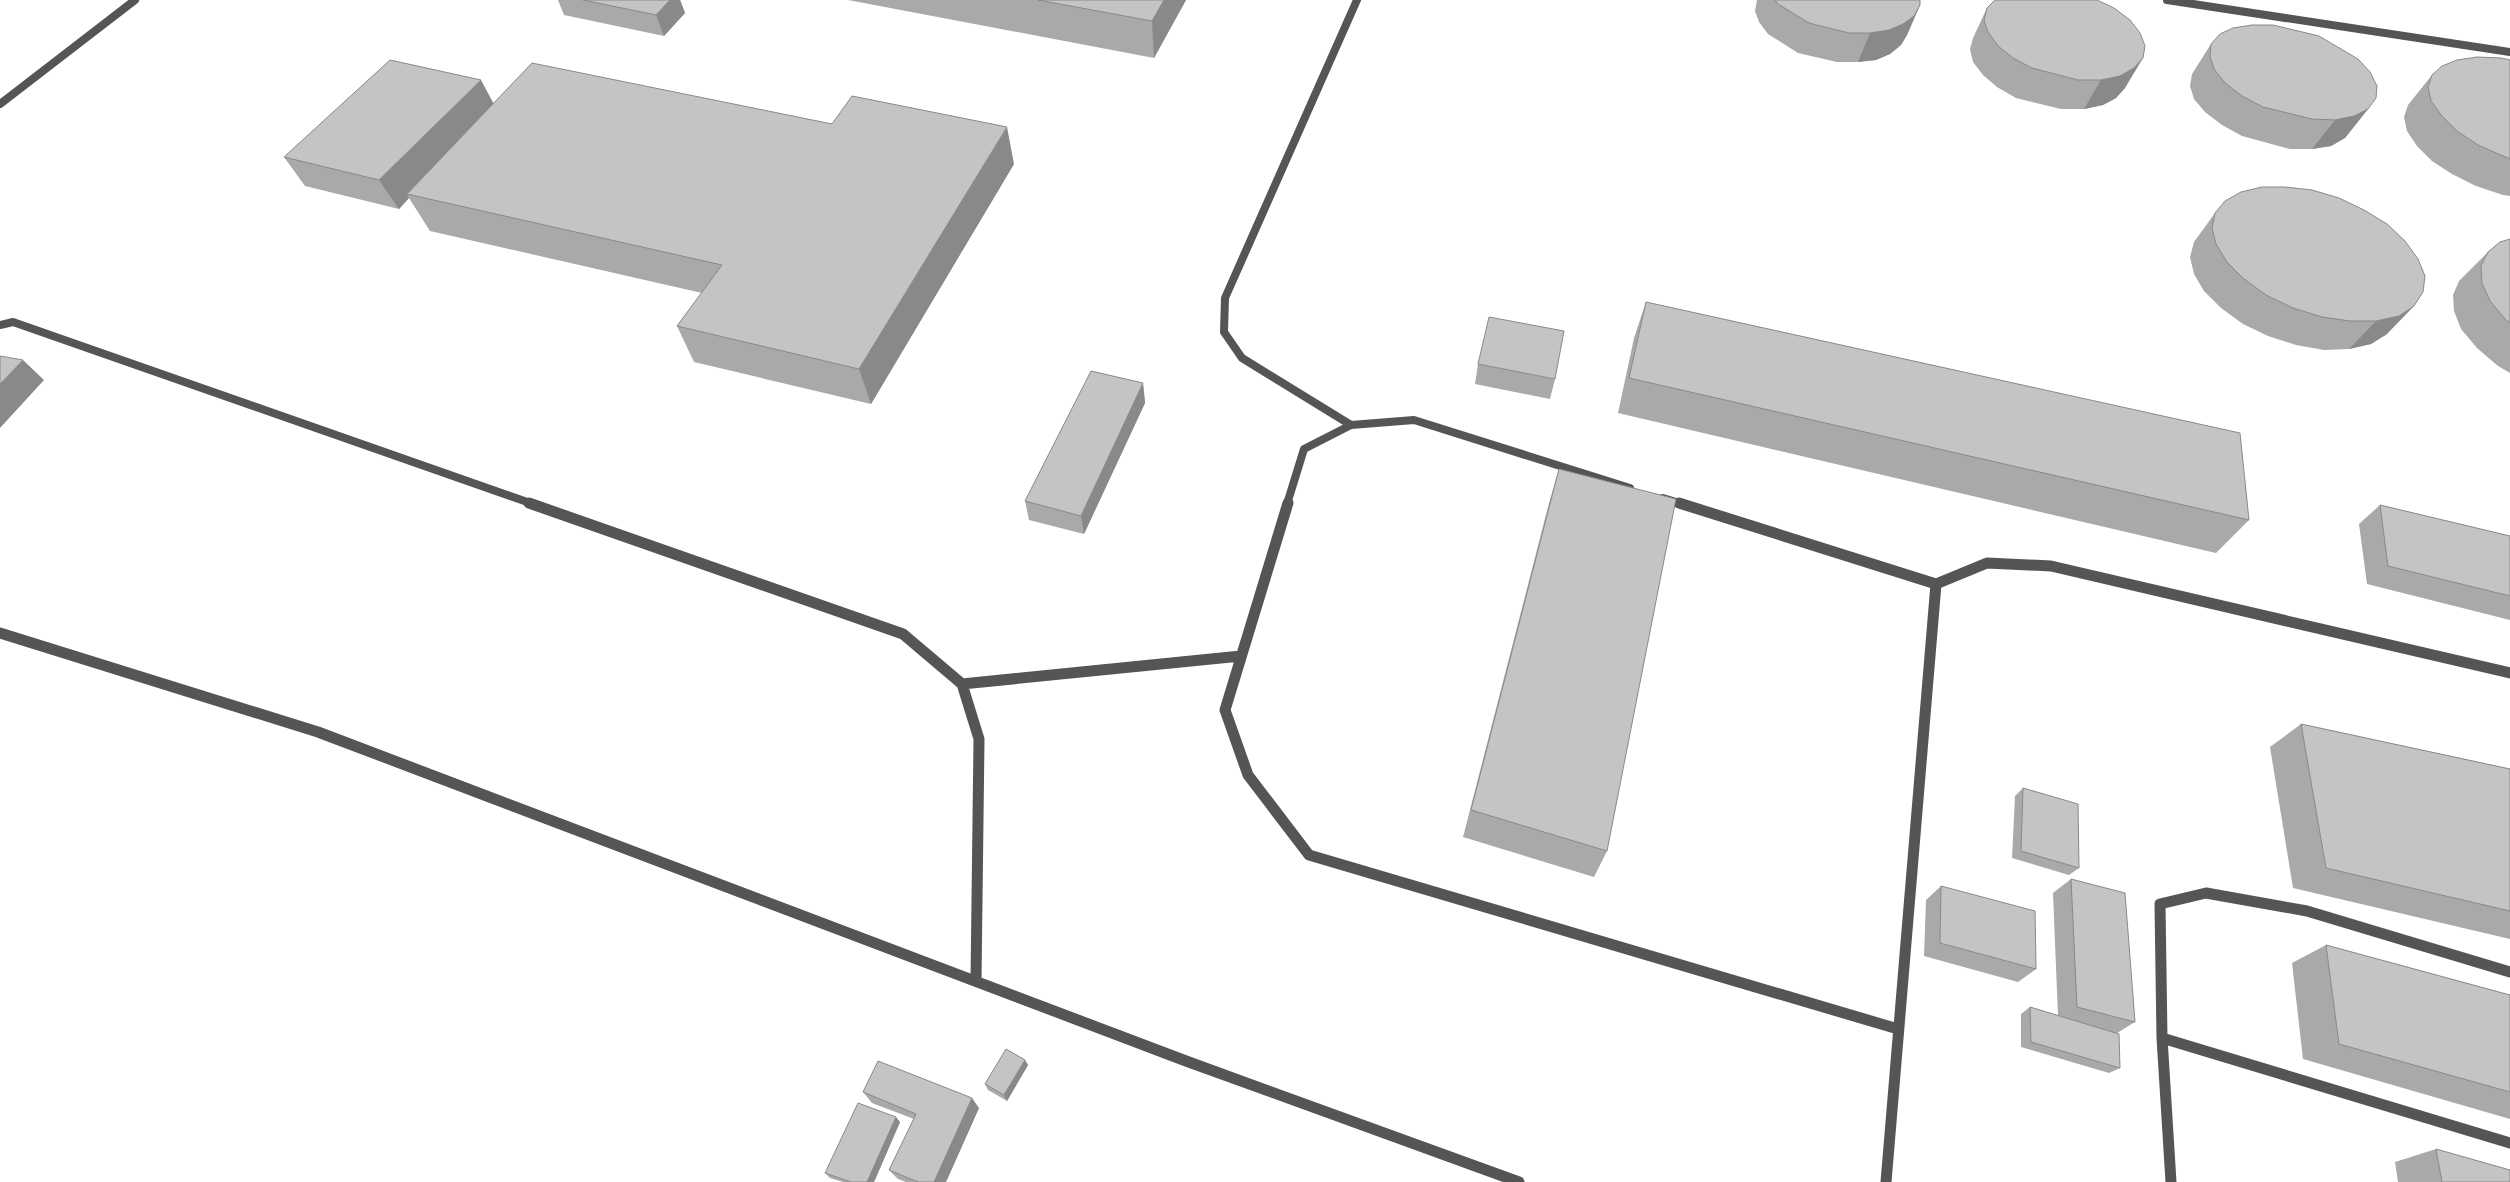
<svg xmlns="http://www.w3.org/2000/svg" width="2510" height="1182" font-family="Lato,sans-serif">
  <style>
    .lines { fill: none; stroke-linecap: round; stroke-linejoin: round }
    .lane-far1 { stroke: #555; stroke-width: 8 }
    .lane { stroke: #555; stroke-width: 11 }
    .wall { fill: #a9a9a9 }
    .shaded-wall { fill: #898989 }
    .building { fill: #c4c4c4; stroke: #898989 }
  </style>
  <rect width="100%" height="100%" fill="#fff"/>
  <g class="lines">
    <path class="lane-far1" d="M2167,0L2510,52
      M0,104L135,0
      M0,325L13,322L533,504
      M1351,425L1242,358L1224,332L1225,298L1357,0
      M1663,498L1683,504
      M1287,504L1304,449L1351,425L1414,420L1630,488"/>
    <path class="lane" d="M529,503L903,634L962,684L979,739L976,981
      M1288,503L1225,710L1248,775L1309,855L1898,1029
      M1679,503L1936,584
      M0,633L318,732L1186,1061L1519,1182
      M962,684L1241,656
      M2162,1038L2510,1143
      M1886,1182L1936,584L1987,563L2051,566L2510,673
      M2171,1182L2162,1038L2160,904L2206,893L2307,911L2510,972"/>
  </g>
  <path class="wall" d="M558,0H680L685,13L664,36L564,15Z
    M848,0H1186L1154,58Z
    M1757,0H1920V5L1907,35L1901,45L1890,54L1876,60L1858,62H1837L1798,53L1768,34L1759,22L1755,11Z
    M1987,8L2125,88L2116,98L2103,105L2084,109H2061L2016,98L1997,87L1983,75L1973,62L1970,49L1973,38Z
    M2211,44L2368,109L2345,138L2331,146L2312,149H2290L2242,136L2222,125L2205,112L2194,99L2190,86L2192,74Z
    M2510,60V196L2503,195L2476,186L2452,174L2432,161L2417,146L2407,131L2404,117L2408,105L2432,75Z
    M493,104L1014,164L871,404L694,362L677,326L702,293L430,231L409,198L399,209L305,186L284,157Z
    M2262,187L2387,334L2371,344L2349,349L2324,350L2296,345L2268,336L2243,324L2221,308L2204,291L2194,274L2190,257L2194,242L2215,213Z
    M2510,239V373L2498,366L2477,348L2461,329L2454,311L2453,295L2459,281L2488,252Z
    M1646,302L2249,520L2216,553L1618,413L1634,338Z
    M1478,364L1555,379L1550,399L1475,384Z
    M1143,383L1145,403L1084,534L1029,520L1025,501Z
    M1559,469L1607,851L1594,877L1463,837L1549,503Z
    M2380,505L2510,536V620L2367,584L2359,524Z
    M2301,724L2510,769V939L2293,888L2270,747Z
    M2023,788L2079,868L2069,875L2012,858L2015,796Z
    M2071,879L2135,1022L2117,1033L2120,1068L2109,1073L2021,1047V1014L2030,1007L2058,1016L2053,893Z
    M1941,886L2036,969L2018,982L1924,956L1926,900Z
    M2326,945L2510,995V1119L2303,1059L2292,963Z
    M1025,1060L1028,1065L1007,1101L988,1090L985,1084Z
    M863,1092L979,1108L946,1182H906L898,1179L889,1170L914,1119L872,1103Z
    M900,1122L874,1182H843L830,1178L825,1173Z
    M2436,1149L2510,1182H2398L2395,1162Z"/>
  <path class="shaded-wall" d="M670,0H680L685,13L664,36L656,15Z
    M1164,0H1186L1154,58L1152,21Z
    M1920,5L1907,35L1901,45L1890,54L1876,60L1858,62L1870,33Z
    M2143,58L2125,88L2116,98L2103,105L2084,109L2101,80Z
    M481,80L497,110L407,194L409,198L399,209L379,180Z
    M2368,109L2345,138L2331,146L2312,149L2335,120Z
    M1007,127L1014,164L871,404L859,369Z
    M2414,306L2387,334L2371,344L2349,349L2376,321Z
    M23,360L44,380L0,428V384Z
    M1143,383L1145,403L1084,534L1081,516Z
    M1025,1060L1028,1065L1007,1101L1004,1095Z
    M972,1098L979,1108L946,1182H934Z
    M896,1117L900,1122L874,1182H867Z"/>
  <path class="building" d="M583,0H670L656,15Z
    M1038,0H1164L1152,21Z
    M1775,0H1920V5L1914,16L1903,24L1889,30L1870,33H1849L1809,23L1778,4Z
    M1995,0H2097L2114,8L2130,20L2140,33L2145,46L2143,58L2134,68L2120,76L2101,80H2078L2032,68L2013,58L1998,46L1988,32L1984,20L1987,8Z
    M2252,25H2273L2319,36L2358,59L2370,72L2377,86L2376,98L2368,109L2354,116L2335,120L2312,119L2263,107L2242,96L2225,83L2214,69L2210,56L2211,44L2220,34L2233,28Z
    M2477,57L2501,58L2510,60V159L2503,156L2478,145L2457,131L2442,116L2431,101L2428,87L2432,75L2442,66L2457,60Z
    M390,60L481,80L379,180L284,157Z
    M532,63L832,124L852,96L1007,127L859,369L677,326L722,265L407,194Z
    M2262,187H2285L2312,190L2339,198L2364,210L2387,224L2405,241L2418,259L2425,276L2423,292L2414,306L2399,316L2376,321H2350L2322,317L2293,308L2266,295L2244,279L2227,262L2216,244L2212,228L2215,213L2225,201L2241,192Z
    M2510,239V323L2506,320L2490,301L2482,283L2481,266L2488,252L2500,242Z
    M1646,302L2240,433L2249,520L1629,378Z
    M1489,317L1564,331L1555,379L1478,364Z
    M0,356L23,360L0,384Z
    M1091,371L1143,383L1081,516L1025,501Z
    M1559,469L1676,499L1607,851L1471,810Z
    M2380,505L2510,536V596L2388,566Z
    M2301,724L2510,769V911L2326,868Z
    M2023,788L2078,804L2079,868L2021,851Z
    M2071,879L2125,893L2135,1022L2077,1007Z
    M1941,886L2035,911L2036,969L1940,943Z
    M2326,945L2510,995V1092L2339,1044Z
    M2030,1007L2119,1034L2120,1068L2031,1042Z
    M1006,1049L1025,1060L1004,1095L985,1084Z
    M878,1061L972,1098L934,1182H918L889,1170L916,1114L863,1092Z
    M858,1103L896,1117L867,1182H851L825,1173Z
    M2436,1149L2510,1170V1182H2442Z"/>
</svg>
